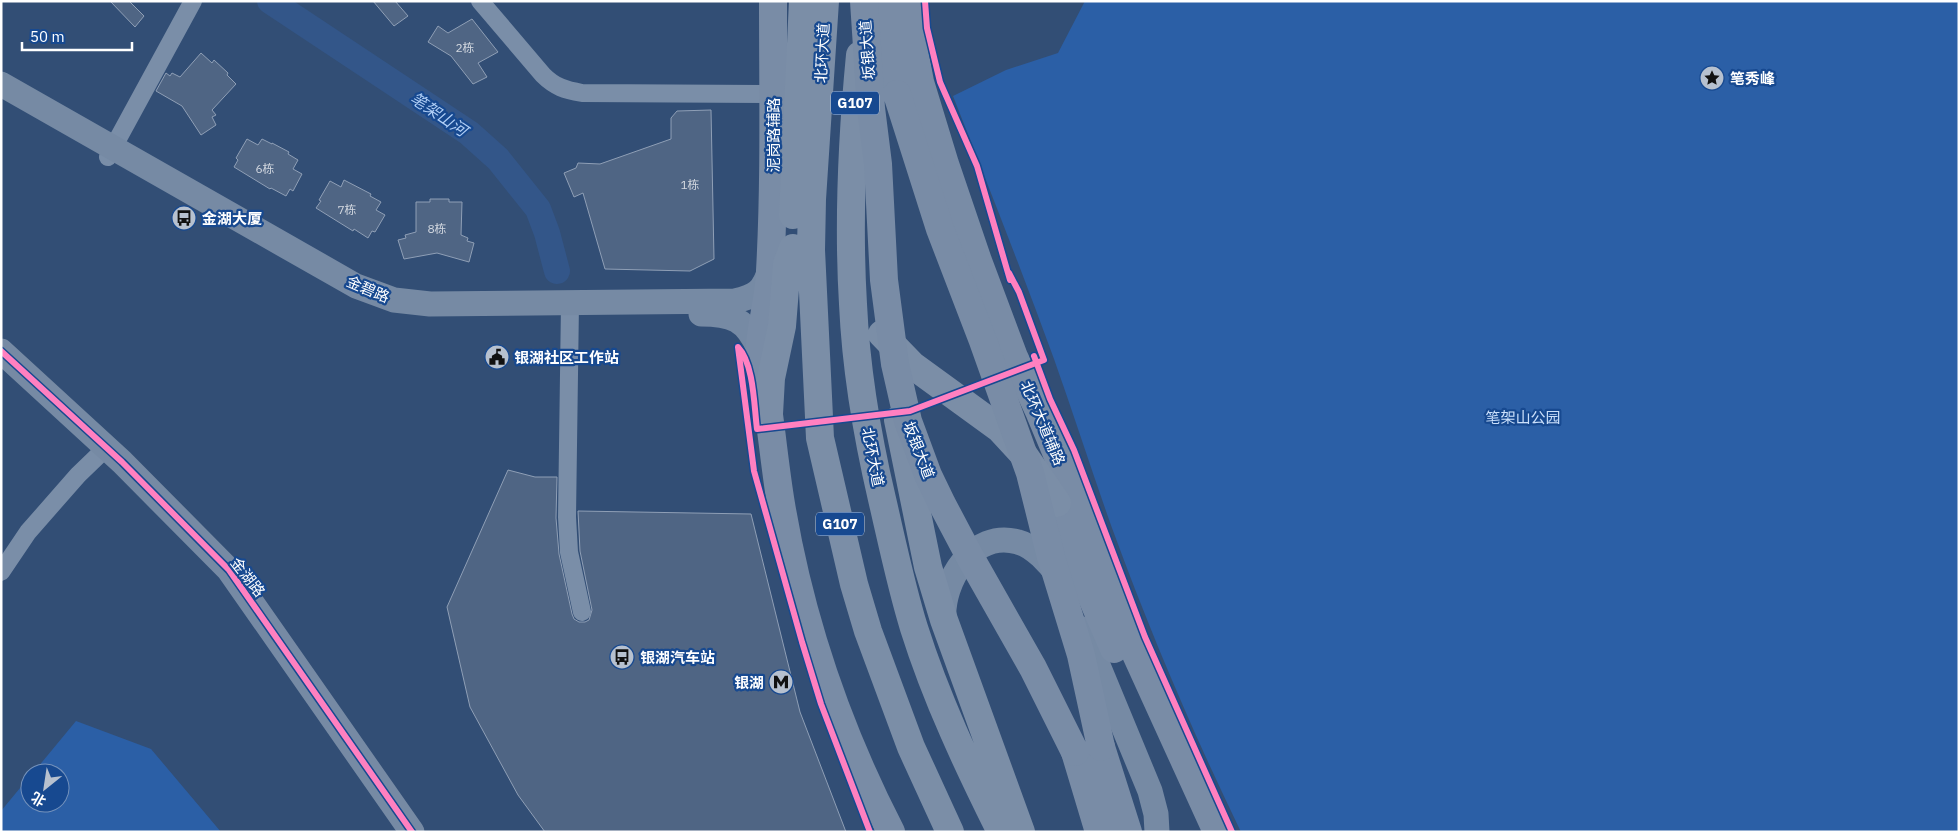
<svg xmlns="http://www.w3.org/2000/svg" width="1960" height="833" font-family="'IBM Plex Sans','Noto Sans SC',sans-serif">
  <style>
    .green { fill: #2b5fa6 }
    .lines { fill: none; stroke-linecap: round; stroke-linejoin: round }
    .river { stroke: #335689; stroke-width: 26 }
    .building { fill: #4f6584; stroke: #8f9fb6 }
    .street { stroke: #7a8ea8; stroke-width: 18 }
    .secondary { stroke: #768aa4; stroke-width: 25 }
    .primary { stroke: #798ca6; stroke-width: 28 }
    .highway { stroke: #7b8ea7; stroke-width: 28 }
    .primary-bridge { stroke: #798ca6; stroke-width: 28 }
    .cycleway-casing { stroke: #174990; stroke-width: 9 }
    .cycleway { stroke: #ff80c0; stroke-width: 6 }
    .labels { text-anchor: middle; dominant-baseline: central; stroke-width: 4.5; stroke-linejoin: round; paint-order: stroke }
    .number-label { font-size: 12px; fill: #d3d8e0 }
    .shield { fill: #174990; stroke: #b9c8de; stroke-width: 1 }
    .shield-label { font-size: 14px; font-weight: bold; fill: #fff }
    .street-label { font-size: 15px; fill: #fff; stroke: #174990 }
    .poi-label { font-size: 15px; font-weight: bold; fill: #fff; stroke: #174990; text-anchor: start }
    .park-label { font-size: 15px; fill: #cbe0fb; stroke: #174990 }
    .water-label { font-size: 16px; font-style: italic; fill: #b1cff6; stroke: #174990 }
  </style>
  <rect width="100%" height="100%" fill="#324e75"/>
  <path class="green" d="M1085,1H1959V832H1241C1193,733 1150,632 1112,528C1092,472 1074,415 1054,359C1022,271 987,183 953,96L1006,70L1058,53Z
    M76,721L151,749L221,832H1V811L30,776V803H60V773H33Z"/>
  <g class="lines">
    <path class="river" d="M270,1L469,133L498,159L538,209L547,233L557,271"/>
  </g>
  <path class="building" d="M110,1H129L144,16L135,27Z
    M373,1H395L408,16L394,26Z
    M472,19L498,52L478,63L487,77L473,84L451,56L428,42L438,26L448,33Z
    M201,53L212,63L214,60L228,73L227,75L236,84L212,110L216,115L212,117L216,125L201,135L182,106L156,91L166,73L170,76L172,73L180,77Z
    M711,110L714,259L690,271L605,269L583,193L574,197L564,173L576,168L578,163L600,164L671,139V118L677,111Z
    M247,139L258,145L262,139L272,144V143L289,152L288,154L298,160L293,169L302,174L293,191L290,189L286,196L271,188L270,189L234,167L238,160L236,158Z
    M344,180L371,194L370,196L381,202L376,210L385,215L375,232L372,231L368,238L354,229L353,231L316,208L321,201L319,200L330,181L341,187Z
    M430,199H449V202H462L461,235L468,238L467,241L474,243L469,262L437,253L404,259L398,240L406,238L405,235L416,232V202H430Z
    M508,470L535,477H557L556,518L559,554L572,614L574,619L579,622H585L589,620L592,610L580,551L578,511L751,514L800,712L846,832H545L518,795L470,707L447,607Z"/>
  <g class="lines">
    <path class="street" d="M480,1L543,75C555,87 565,90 582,93L773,94
      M108,157L193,1
      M570,303L567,517L569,552L582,612
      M1,572L28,532L78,475L106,448"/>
    <path class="secondary" d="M1,84L356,286L394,300L430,304L735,301C757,296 763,291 770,270
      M701,314C732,314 746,319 759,349
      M1,351L122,462L229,570L412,832
      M944,620C941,582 973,529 1018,542C1034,546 1050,564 1059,577
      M1083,629L1150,791L1156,814L1157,832"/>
    <path class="primary" d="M773,1C773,91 775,181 770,271C769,303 758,333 759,364C760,382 766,398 769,415C773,444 776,474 781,504C800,618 838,729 891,832
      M889,1L891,52L897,94
      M909,1L914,50L920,82L945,164L978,261L1014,357L1039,411L1064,471L1129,639L1217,832
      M1057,503L1080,570L1114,649
      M1101,747L1128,832
      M1075,752L1099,832"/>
    <path class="highway" d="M825,1L812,199L811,250L820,438L854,584L868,631L911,747L950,832
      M860,55C852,138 848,221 853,304C856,370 867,435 882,499C892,542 901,586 914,628C936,698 968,766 1001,832
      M793,215L803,1
      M882,334L912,365L1000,429L1024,455L1057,503
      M769,414L771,378L782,326L787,264L793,248
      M898,420L928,567L944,620L1021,832"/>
    <path class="primary-bridge" d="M864,1L871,108L878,164L884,280L895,364L908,421L928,475L942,504L970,557L1033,668L1075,752
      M897,94L940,229L983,341L1030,473L1051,557L1081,655L1101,747"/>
    <defs>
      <path id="cycleway" d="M925,1L927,28L940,82L977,166L1010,280
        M1,351L122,462L229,570L412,832
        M1034,356L1050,399L1074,450L1145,637L1232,832
        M870,832L821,704L802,642L754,471L738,347C754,364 754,406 757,429L910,411L1044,360L1019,292L1009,273"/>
    </defs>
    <use href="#cycleway" class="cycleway-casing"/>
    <use href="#cycleway" class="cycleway"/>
  </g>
  <defs>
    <symbol id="sight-disc" viewBox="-11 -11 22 22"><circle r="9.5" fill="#b7c1cf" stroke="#174990"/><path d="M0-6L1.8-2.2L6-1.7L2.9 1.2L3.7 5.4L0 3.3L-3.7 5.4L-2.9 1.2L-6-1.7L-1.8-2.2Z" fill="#111"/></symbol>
    <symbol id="bus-disc" viewBox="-11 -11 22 22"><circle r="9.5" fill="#b7c1cf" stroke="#174990"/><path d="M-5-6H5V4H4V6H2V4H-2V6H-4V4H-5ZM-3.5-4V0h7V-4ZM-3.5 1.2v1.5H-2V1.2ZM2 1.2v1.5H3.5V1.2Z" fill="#111"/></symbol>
    <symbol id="civic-disc" viewBox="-11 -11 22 22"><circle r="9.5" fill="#b7c1cf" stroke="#174990"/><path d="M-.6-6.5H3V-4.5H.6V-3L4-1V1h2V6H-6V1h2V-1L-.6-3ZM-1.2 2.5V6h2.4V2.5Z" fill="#111"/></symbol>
    <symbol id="metro-disc" viewBox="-11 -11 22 22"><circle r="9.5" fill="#b7c1cf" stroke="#174990"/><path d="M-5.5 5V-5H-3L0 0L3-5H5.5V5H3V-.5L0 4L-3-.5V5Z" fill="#111"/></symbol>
  </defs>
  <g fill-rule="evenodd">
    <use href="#sight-disc" x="1698" y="64" width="28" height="28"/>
    <use href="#bus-disc" x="170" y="204" width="28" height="28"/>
    <use href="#civic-disc" x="483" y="343" width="28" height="28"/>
    <use href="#bus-disc" x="608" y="643" width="28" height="28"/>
    <use href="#metro-disc" x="767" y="668" width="28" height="28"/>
  </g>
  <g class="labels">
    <g class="number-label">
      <text x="465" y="47">2栋</text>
      <text x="265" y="168">6栋</text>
      <text x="690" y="184">1栋</text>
      <text x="347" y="209">7栋</text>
      <text x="437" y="228">8栋</text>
    </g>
    <g class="shield">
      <rect x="831" y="91.5" width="48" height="23" rx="4"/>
      <rect x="816" y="512.5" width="48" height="23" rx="4"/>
    </g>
    <g class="shield-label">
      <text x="855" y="103">G107</text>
      <text x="840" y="524">G107</text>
    </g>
    <g class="street-label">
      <text transform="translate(867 50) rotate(-94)">坂银大道</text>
      <text transform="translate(822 53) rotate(-87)">北环大道</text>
      <text transform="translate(773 135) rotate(-90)">泥岗路辅路</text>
      <text transform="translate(368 289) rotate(23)">金碧路</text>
      <text transform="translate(1043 423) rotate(67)">北环大道辅路</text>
      <text transform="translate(919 450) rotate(69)">坂银大道</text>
      <text transform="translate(873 457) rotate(79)">北环大道</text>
      <text transform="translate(248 577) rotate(52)">金湖路</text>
    </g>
    <g class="poi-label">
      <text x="1730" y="78">笔秀峰</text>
      <text x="202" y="218">金湖大厦</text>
      <text x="514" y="357">银湖社区工作站</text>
      <text x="640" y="657">银湖汽车站</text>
      <text x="764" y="682" text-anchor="end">银湖</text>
    </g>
    <g class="park-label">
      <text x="1523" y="417">笔架山公园</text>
    </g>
    <g class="water-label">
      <text transform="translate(439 114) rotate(34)">笔架山河</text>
    </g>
  </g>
  <rect width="1960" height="833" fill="none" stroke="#ffffff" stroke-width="5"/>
  <g transform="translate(45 788) rotate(210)"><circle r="24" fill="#174990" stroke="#7492bc"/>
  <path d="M0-4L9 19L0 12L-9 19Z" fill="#b7c1cf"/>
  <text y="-8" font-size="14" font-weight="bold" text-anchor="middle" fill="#ffffff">北</text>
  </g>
  <path d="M22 42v8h110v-8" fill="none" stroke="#ffffff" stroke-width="2.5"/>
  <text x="30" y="42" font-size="15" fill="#ffffff" stroke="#174990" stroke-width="4" paint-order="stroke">50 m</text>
</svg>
